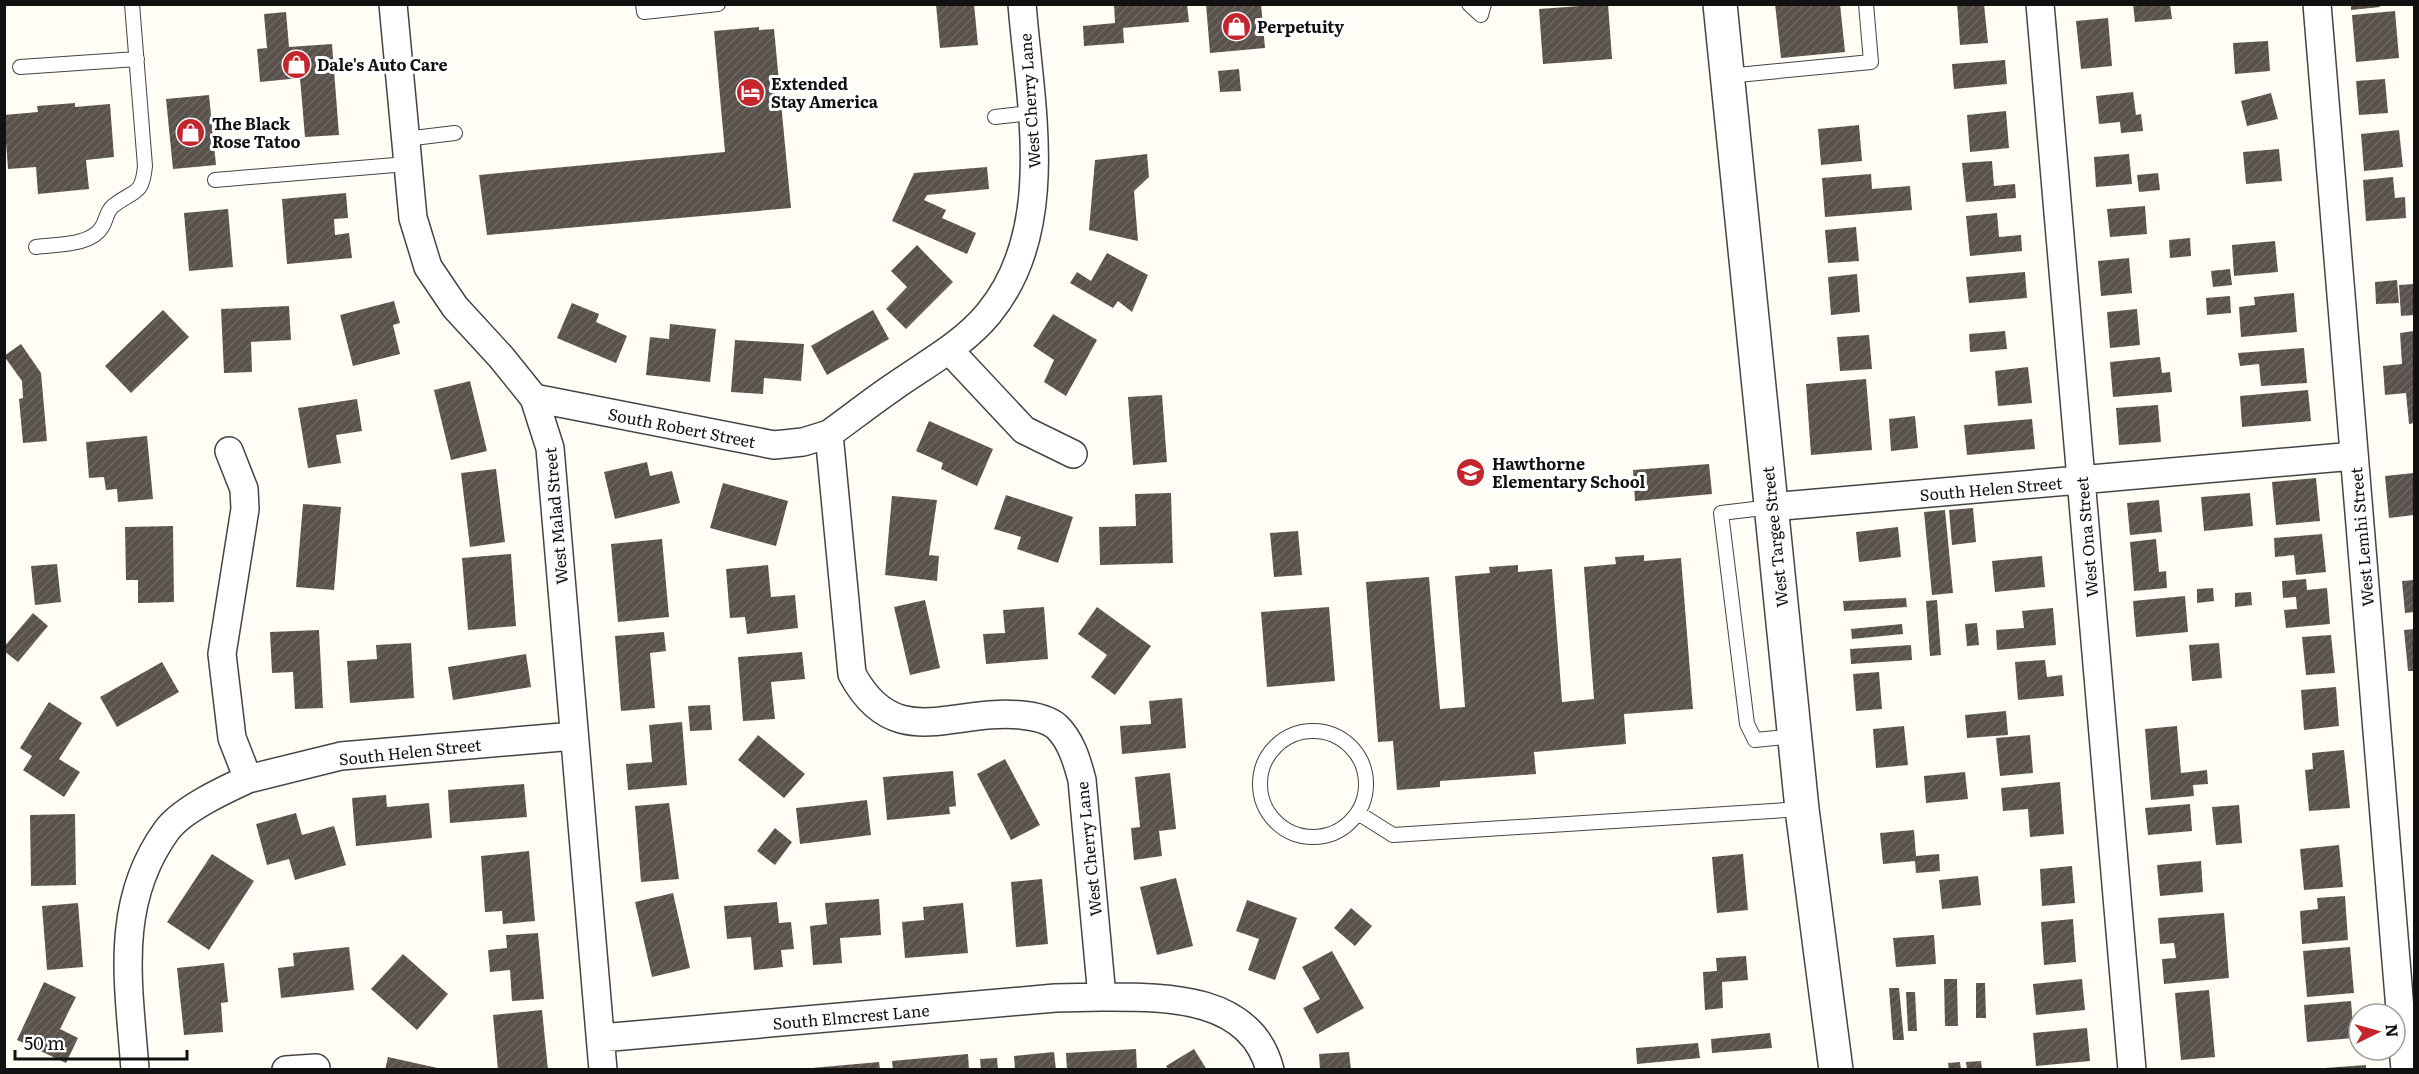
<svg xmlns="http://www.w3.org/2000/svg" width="2419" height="1074" font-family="Literata,serif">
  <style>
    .building { fill: url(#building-hatch) }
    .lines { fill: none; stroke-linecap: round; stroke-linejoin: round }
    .service-casing { stroke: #444; stroke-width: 16 }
    .minor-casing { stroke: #444; stroke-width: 30 }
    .tertiary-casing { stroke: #444; stroke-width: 36 }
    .service { stroke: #fff; stroke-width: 14 }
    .minor { stroke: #fff; stroke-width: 27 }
    .tertiary { stroke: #fff; stroke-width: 33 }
    .labels { text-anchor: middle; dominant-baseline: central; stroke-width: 6; stroke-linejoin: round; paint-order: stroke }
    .poi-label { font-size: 16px; font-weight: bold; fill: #111; stroke: #fff; text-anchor: start }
    .street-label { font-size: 16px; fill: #111; stroke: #fff }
  </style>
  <defs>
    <pattern id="building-hatch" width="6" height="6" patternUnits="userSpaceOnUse" patternTransform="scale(1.5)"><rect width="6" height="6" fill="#5a524d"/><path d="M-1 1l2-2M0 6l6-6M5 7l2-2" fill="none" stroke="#6d6662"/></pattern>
  </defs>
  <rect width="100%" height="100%" fill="#fffdf5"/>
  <path class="building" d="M936,4H974L978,45L940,48Z
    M1114,4H1187L1189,22L1123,28L1124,43L1084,46L1083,26L1115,23Z
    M1206,4H1261L1265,48L1210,53Z
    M1608,4L1612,59L1543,64L1539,9Z
    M1775,4H1840L1845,52L1781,58Z
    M1957,4H1984L1988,43L1960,45Z
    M2133,4H2170L2172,19L2135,22Z
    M2351,4H2380V7L2351,10Z
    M2395,11L2399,58L2356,62L2352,15Z
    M286,12L289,47L332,44L339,135L305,137L300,78L260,82L257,49L267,48L264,14Z
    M2108,18L2112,66L2081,69L2076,21Z
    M759,27V30L774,29L791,208L487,235L479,175L725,152L714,31Z
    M2268,41L2270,71L2235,74L2233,43Z
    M2005,60L2007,84L1954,89L1952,64Z
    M1239,69L1241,91L1220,92L1218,71Z
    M2385,79L2388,113L2359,115L2356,81Z
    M2133,92L2136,115L2141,114L2143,131L2121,133L2120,122L2099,124L2096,96Z
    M2271,93L2278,119L2247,126L2241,101Z
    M209,95L216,165L173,169L166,99Z
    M75,103V107L110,104L114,157L86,160L89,189L38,194L36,167L8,169L4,115L38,112L37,106Z
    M2006,111L2009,148L1970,152L1967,115Z
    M1859,125L1862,161L1821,165L1818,129Z
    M2399,130L2403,167L2364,171L2361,134Z
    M2279,149L2282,181L2246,184L2243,152Z
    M1147,154L1149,177L1134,191L1138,241L1089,230L1095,160Z
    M2129,154L2132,184L2096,187L2094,157Z
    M1992,161L1994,186L2015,184L2016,198L1966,202L1962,163Z
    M987,167L989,189L927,195L924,200L946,210L942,218L976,233L967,254L892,221L914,173Z
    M2158,173L2160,190L2139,192L2137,175Z
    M1871,174L1872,189L1910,186L1912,210L1825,217L1822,178Z
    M2393,177L2395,198L2405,197L2406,218L2366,221L2363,180Z
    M346,193L348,218L334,219L335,235L349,233L352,258L287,264L282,199Z
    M2145,206L2147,234L2110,237L2107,209Z
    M228,209L233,267L189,271L184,213Z
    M1997,213L1999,237L2021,235L2022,251L1970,256L1966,216Z
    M1856,227L1859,261L1828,263L1825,230Z
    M2190,238L2191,256L2170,258L2169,240Z
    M2275,241L2278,272L2234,276L2232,245Z
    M917,245L953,282L906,329L886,309L907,287L891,271Z
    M1107,253L1148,275L1132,312L1118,301L1113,308L1070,283L1077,272L1091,281Z
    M2129,258L2132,293L2101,296L2098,261Z
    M2230,269L2232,285L2213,287L2211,271Z
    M2025,272L2027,298L1969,303L1966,277Z
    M1857,274L1860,312L1831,315L1828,277Z
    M2397,280L2399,303L2376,304L2375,282Z
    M2414,284V315L2401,316L2399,285Z
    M2294,293L2297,332L2241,337L2239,307L2255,305L2254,297Z
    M2230,296L2231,313L2207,315L2206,298Z
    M394,301L400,323L393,325L400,354L353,366L340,315Z
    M572,303L599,314L596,322L627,336L616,363L557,338Z
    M289,306L291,340L251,342L252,372L224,373L221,309Z
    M2137,309L2140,345L2110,348L2107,312Z
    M163,310L189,337L131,393L105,366Z
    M873,310L889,339L827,375L811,346Z
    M1053,314L1097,340L1066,396L1044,382L1054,360L1033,346Z
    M670,324L716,329L710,382L646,375L650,337L669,339Z
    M2005,331L2007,349L1970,352L1969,334Z
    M2414,331V423L2409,424L2406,393L2385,395L2383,366L2402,364L2400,333Z
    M1869,335L1872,369L1840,371L1837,337Z
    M735,340L804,344L801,381L764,378L763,394L731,392Z
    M21,344L41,373L47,441L23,443L19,399L23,398L22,381L4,356Z
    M2304,348L2307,383L2261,386L2259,364L2240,366L2238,353Z
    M2160,357L2162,373L2170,372L2172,392L2113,397L2110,362Z
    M2028,367L2032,403L1998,406L1995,371Z
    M1866,379L1872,450L1811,455L1806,384Z
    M470,381L487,451L451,460L434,390Z
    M2308,390L2311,421L2242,427L2240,396Z
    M1162,395L1167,462L1133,465L1128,397Z
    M357,399L362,431L336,435L341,463L308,468L298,408Z
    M2158,405L2161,442L2119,445L2116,408Z
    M1915,416L1918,448L1891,451L1889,419Z
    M2032,419L2035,449L1967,455L1964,425Z
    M929,421L993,449L977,486L941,469L943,463L916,451Z
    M147,436L153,499L118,502L117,489L106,490L104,477L89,478L86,442Z
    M647,462L650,476L672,471L680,503L615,519L604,472Z
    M1709,464L1712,494L1635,501L1633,470Z
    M496,469L505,542L470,547L461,473Z
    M2414,473V515L2389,518L2385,476Z
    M2316,478L2320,521L2276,525L2272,482Z
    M723,483L788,501L776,546L710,528Z
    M1171,493L1173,563L1100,565L1099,527L1136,526L1135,494Z
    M2250,493L2253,526L2204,531L2201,497Z
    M1006,495L1073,517L1058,563L1017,549L1021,537L994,529Z
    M892,496L937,500L929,555L939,556L937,581L885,575Z
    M2159,500L2162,532L2130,535L2127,503Z
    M303,504L341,507L334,590L296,587Z
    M1973,508L1976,542L1952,545L1949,510Z
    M1945,510L1953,593L1932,595L1924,512Z
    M173,526L174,602L138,603V580H126L125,527Z
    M1898,527L1901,557L1859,562L1856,532Z
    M1298,531L1302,575L1274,577L1270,533Z
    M2322,534L2326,572L2296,575L2294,555L2275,557L2274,538Z
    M662,539L669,617L618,622L611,544Z
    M2156,539L2159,572L2166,571L2167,588L2134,591L2130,542Z
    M511,554L516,626L468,630L462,558Z
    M1644,555V561L1681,558L1693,709L1624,714L1626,744L1534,752L1536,774L1440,781V787L1397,790L1393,741L1378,742L1366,582L1429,577L1440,709L1465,707L1455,576L1490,573L1489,567L1518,565V572L1552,569L1562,702L1594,699L1584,567L1616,564L1615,557Z
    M2042,556L2045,587L1995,592L1992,561Z
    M57,564L61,602L35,605L31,566Z
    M768,565L771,597L795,595L798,628L747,634L745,617L730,618L726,569Z
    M2306,579L2307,590L2327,588L2330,624L2286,628L2284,610L2297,609L2296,597L2283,598L2282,581Z
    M2414,580V612L2405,613L2402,581Z
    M2213,588L2214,601L2197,603V589Z
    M2251,592L2252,605L2235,607V593Z
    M2185,596L2188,632L2136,637L2133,601Z
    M1906,598L1907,607L1844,611L1843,601Z
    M925,600L940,668L910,675L894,607Z
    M1937,600L1941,655L1930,656L1926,601Z
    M1044,607L1048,659L986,664L983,634L1005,633L1003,610Z
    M1097,607L1151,646L1115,695L1091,677L1107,655L1078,634Z
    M1329,607L1335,681L1267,687L1261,612Z
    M2053,608L2056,645L1997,650L1996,630L2024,628L2022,611Z
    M33,613L48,626L18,662L4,651V647Z
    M1977,623L1979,645L1967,646L1965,624Z
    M1902,624L1903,634L1852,639L1851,629Z
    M2414,629V671H2408L2404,630Z
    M319,630L323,708L295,709L293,672L272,673L270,632Z
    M664,632L666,651L650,653L655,708L621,711L615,636Z
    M2331,635L2335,673L2306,675L2302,637Z
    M411,643L414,698L350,703L347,661L377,659L376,645Z
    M2219,643L2222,678L2192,681L2189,645Z
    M1911,645L1912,660L1851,664L1850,649Z
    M802,652L805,679L771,682L775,719L743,721L738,657Z
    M526,654L531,687L453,700L448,667Z
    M2045,660L2047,677L2062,675L2064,696L2018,700L2015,662Z
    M162,662L179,692L117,727L100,697Z
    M1879,672L1882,709L1856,711L1853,674Z
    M2336,687L2339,726L2304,730L2301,690Z
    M1182,698L1186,748L1122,754L1120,726L1151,724L1149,701Z
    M49,702L82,723L59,759L80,772L64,797L23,770L32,756L20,748Z
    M710,705L712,730L690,731L688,706Z
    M2006,711L2008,735L1967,738L1965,715Z
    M682,722L687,785L628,790L626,764L652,762L649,725Z
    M1904,726L1908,765L1876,768L1873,729Z
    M2177,726L2181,773L2207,770L2208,784L2193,785L2194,796L2151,800L2145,729Z
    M758,735L805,774L784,798L738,760Z
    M2030,735L2033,773L2000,776L1996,738Z
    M2344,750L2350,808L2309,811L2305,770L2313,769L2312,753Z
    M1005,759L1040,825L1011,840L977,774Z
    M953,771L956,806L949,807L950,814L887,820L883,777Z
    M1965,772L1968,799L1926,803L1924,776Z
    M1170,773L1176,829L1159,831L1162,856L1134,860L1131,828L1140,827L1135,777Z
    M2060,782L2064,834L2030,837L2028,809L2003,811L2001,788Z
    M524,784L527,817L450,823L448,790Z
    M386,795L387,807L429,803L432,838L356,846L352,798Z
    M867,800L871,835L800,844L796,808Z
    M669,803L679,879L641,882L635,806Z
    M2190,804L2192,831L2148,835L2145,808Z
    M2239,805L2242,843L2216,845L2212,807Z
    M296,813L302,835L334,826L346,865L295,880L289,859L267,865L256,824Z
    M75,814L76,885L31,886L30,815Z
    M775,828L792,842L775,865L757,851Z
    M1914,830L1916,856L1939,854L1940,871L1916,873L1915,861L1883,864L1880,833Z
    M2339,845L2343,887L2304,890L2300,849Z
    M529,851L535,921L503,924L502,911L485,912L481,856Z
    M212,854L254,881L209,950L167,922Z
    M1743,854L1748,910L1717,913L1712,857Z
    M2201,861L2203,892L2160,896L2157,865Z
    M2072,866L2075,903L2042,906L2040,869Z
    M1978,876L1981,905L1942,909L1939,880Z
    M1176,878L1193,946L1157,955L1140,887Z
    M1042,879L1048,944L1016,947L1011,882Z
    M673,893L690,968L652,977L635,902Z
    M2345,896L2348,940L2302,944L2300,911L2318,909L2317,898Z
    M879,899L881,935L840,938L842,963L813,965L810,926L827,924L825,903Z
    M1247,900L1297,918L1275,980L1248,970L1259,939L1236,931Z
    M777,902L779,923L791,922L794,949L781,950L783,967L754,970L751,937L727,939L724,906Z
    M78,903L83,967L47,970L42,906Z
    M963,903L968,953L905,958L902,922L924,920L923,907Z
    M1351,908L1372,926L1355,946L1334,928Z
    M2224,913L2229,978L2164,984L2162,959L2176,958L2174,943L2160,944L2158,918Z
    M2073,919L2076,962L2044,965L2041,922Z
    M538,933L544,999L512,1001L510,970L490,972L488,950L507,948L506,935Z
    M1934,935L1936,964L1896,967L1893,938Z
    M349,947L354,990L281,998L278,968L294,966L293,953Z
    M2350,947L2354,993L2307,997L2303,951Z
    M1332,951L1364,1008L1317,1034L1303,1008L1320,999L1302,967Z
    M403,954L448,994L417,1030L371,989Z
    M1746,956L1748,980L1722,982L1723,1008L1705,1010L1703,972L1717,971L1716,958Z
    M224,963L228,1002L221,1003L223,1032L184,1035L177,968Z
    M1944,979H1957L1958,1026H1945Z
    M2082,979L2085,1010L2036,1015L2033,984Z
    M44,982L76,997L60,1029L78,1038L66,1063L17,1040Z
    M1976,983H1985L1986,1018H1976Z
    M1889,988H1899L1904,1040H1893Z
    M2209,990L2215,1057L2181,1060L2175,993Z
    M1906,992H1915L1917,1031H1908Z
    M2351,1001L2354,1038L2307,1042L2304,1005Z
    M542,1010L548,1070H498L493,1015Z
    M2087,1028L2090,1061L2036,1066L2033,1033Z
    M1770,1033L1772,1048L1712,1053L1711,1039Z
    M1698,1043L1700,1058L1637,1064L1636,1048Z
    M1136,1049L1137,1070H1067L1066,1053Z
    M1194,1049L1207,1070H1169L1166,1066Z
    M1054,1052L1056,1070H1015L1014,1056Z
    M1349,1052L1351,1070H1320L1319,1054Z
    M968,1054L969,1070H893L892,1061Z
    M388,1057L442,1069V1070H385Z
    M997,1058L998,1070H981L980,1059Z
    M1981,1061L1982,1070H1967L1966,1062Z
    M879,1062L880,1070H812V1068Z
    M1960,1062L1961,1070H1949L1948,1063Z
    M2366,1065V1070H2325V1068Z"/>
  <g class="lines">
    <defs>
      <path id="service" d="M643,4L644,12L718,4
        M1469,4L1481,15L1484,4
        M20,67L137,59
        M1727,76L1871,62L1866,4
        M995,117L1030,113
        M405,139L455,133
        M215,180L407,164
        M36,247C56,244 91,246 102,227C107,219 106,212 113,206C134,189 142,197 145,166L132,4
        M1771,507L1721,513L1747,724L1755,740L1795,736
        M1260 784a53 53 0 1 1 106 0a53 53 0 1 1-106 0Z
        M1358,813L1393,835L1802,809"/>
      <path id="minor" d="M393,4L413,218L428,267L455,307L501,357L534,398L550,448L603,1070
        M1022,4C1030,104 1058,229 989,313C963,345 924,365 892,388C870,403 850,419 829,434L852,674C895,754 952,708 1021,715C1032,716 1047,719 1056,726C1071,740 1077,761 1082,780L1102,997C1164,997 1251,995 1270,1070
        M2040,4L2132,1070
        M2317,4L2405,1070
        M949,350L1024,430L1073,454
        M534,398L774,445L803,442L829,434
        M1771,507L2354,456
        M248,779L341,756L574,736
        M601,1038L1055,998L1102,997
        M135,1070C129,985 113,904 167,830C183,809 224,790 248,779L232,738L222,654L245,509L244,489L229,451
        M286,1070L316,1068"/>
      <path id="tertiary" d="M1720,4L1802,809L1836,1070"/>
    </defs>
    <use href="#service" class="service-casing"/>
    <use href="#minor" class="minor-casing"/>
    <use href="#tertiary" class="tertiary-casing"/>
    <use href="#service" class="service"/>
    <use href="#minor" class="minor"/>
    <use href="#tertiary" class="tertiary"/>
  </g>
  <defs>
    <symbol id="shop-disc" viewBox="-11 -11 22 22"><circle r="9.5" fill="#c4262e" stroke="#fff"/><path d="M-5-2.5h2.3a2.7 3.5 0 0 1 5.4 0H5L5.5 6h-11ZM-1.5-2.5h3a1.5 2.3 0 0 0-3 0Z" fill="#fff"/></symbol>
    <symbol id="hotel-disc" viewBox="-11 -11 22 22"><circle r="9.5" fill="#c4262e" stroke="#fff"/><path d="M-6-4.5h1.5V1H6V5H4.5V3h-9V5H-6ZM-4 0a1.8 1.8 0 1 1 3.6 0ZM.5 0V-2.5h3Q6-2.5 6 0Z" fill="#fff"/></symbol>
    <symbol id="school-disc" viewBox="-11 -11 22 22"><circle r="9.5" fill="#c4262e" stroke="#fff"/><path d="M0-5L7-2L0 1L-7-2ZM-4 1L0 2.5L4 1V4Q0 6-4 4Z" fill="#fff"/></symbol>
  </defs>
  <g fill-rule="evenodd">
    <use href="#shop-disc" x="1220" y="10" width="33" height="33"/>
    <use href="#shop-disc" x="280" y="48" width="33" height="33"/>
    <use href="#hotel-disc" x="734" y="76" width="33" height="33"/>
    <use href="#shop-disc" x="174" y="116" width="33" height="33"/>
    <use href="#school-disc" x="1454" y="456" width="33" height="33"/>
  </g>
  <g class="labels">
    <g class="poi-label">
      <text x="1257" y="26">Perpetuity</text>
      <text x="317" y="64">Dale's Auto Care</text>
      <text x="771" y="83">Extended<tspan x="771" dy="18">Stay America</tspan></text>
      <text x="212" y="123">The Black<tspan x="212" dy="18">Rose Tatoo</tspan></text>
      <text x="1492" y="463">Hawthorne<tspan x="1492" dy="18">Elementary School</tspan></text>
    </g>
    <g class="street-label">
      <text transform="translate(1029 101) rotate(-94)">West Cherry Lane</text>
      <text transform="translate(682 427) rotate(11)">South Robert Street</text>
      <text transform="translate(1991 488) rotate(-5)">South Helen Street</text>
      <text transform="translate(555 516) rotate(-95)">West Malad Street</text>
      <text transform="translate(1774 537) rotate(-96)">West Targee Street</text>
      <text transform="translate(2086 537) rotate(-95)">West Ona Street</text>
      <text transform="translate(2361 537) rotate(-95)">West Lemhi Street</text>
      <text transform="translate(410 751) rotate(-6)">South Helen Street</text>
      <text transform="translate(1088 849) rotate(-96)">West Cherry Lane</text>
      <text transform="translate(851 1016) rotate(-5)">South Elmcrest Lane</text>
    </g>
  </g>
  <rect width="2419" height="1074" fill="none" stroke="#111111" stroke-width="12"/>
  <g transform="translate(2377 1032) rotate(85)"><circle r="28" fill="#ffffff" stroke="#a0a0a0" stroke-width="1.5"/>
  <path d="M0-4.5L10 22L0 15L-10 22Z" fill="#c4262e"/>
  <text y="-9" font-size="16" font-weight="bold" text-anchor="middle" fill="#111111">N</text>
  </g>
  <path d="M15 1050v9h172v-9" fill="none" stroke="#111111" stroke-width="3"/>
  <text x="24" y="1050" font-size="18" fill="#111111" stroke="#ffffff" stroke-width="4.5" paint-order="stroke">50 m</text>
</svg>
